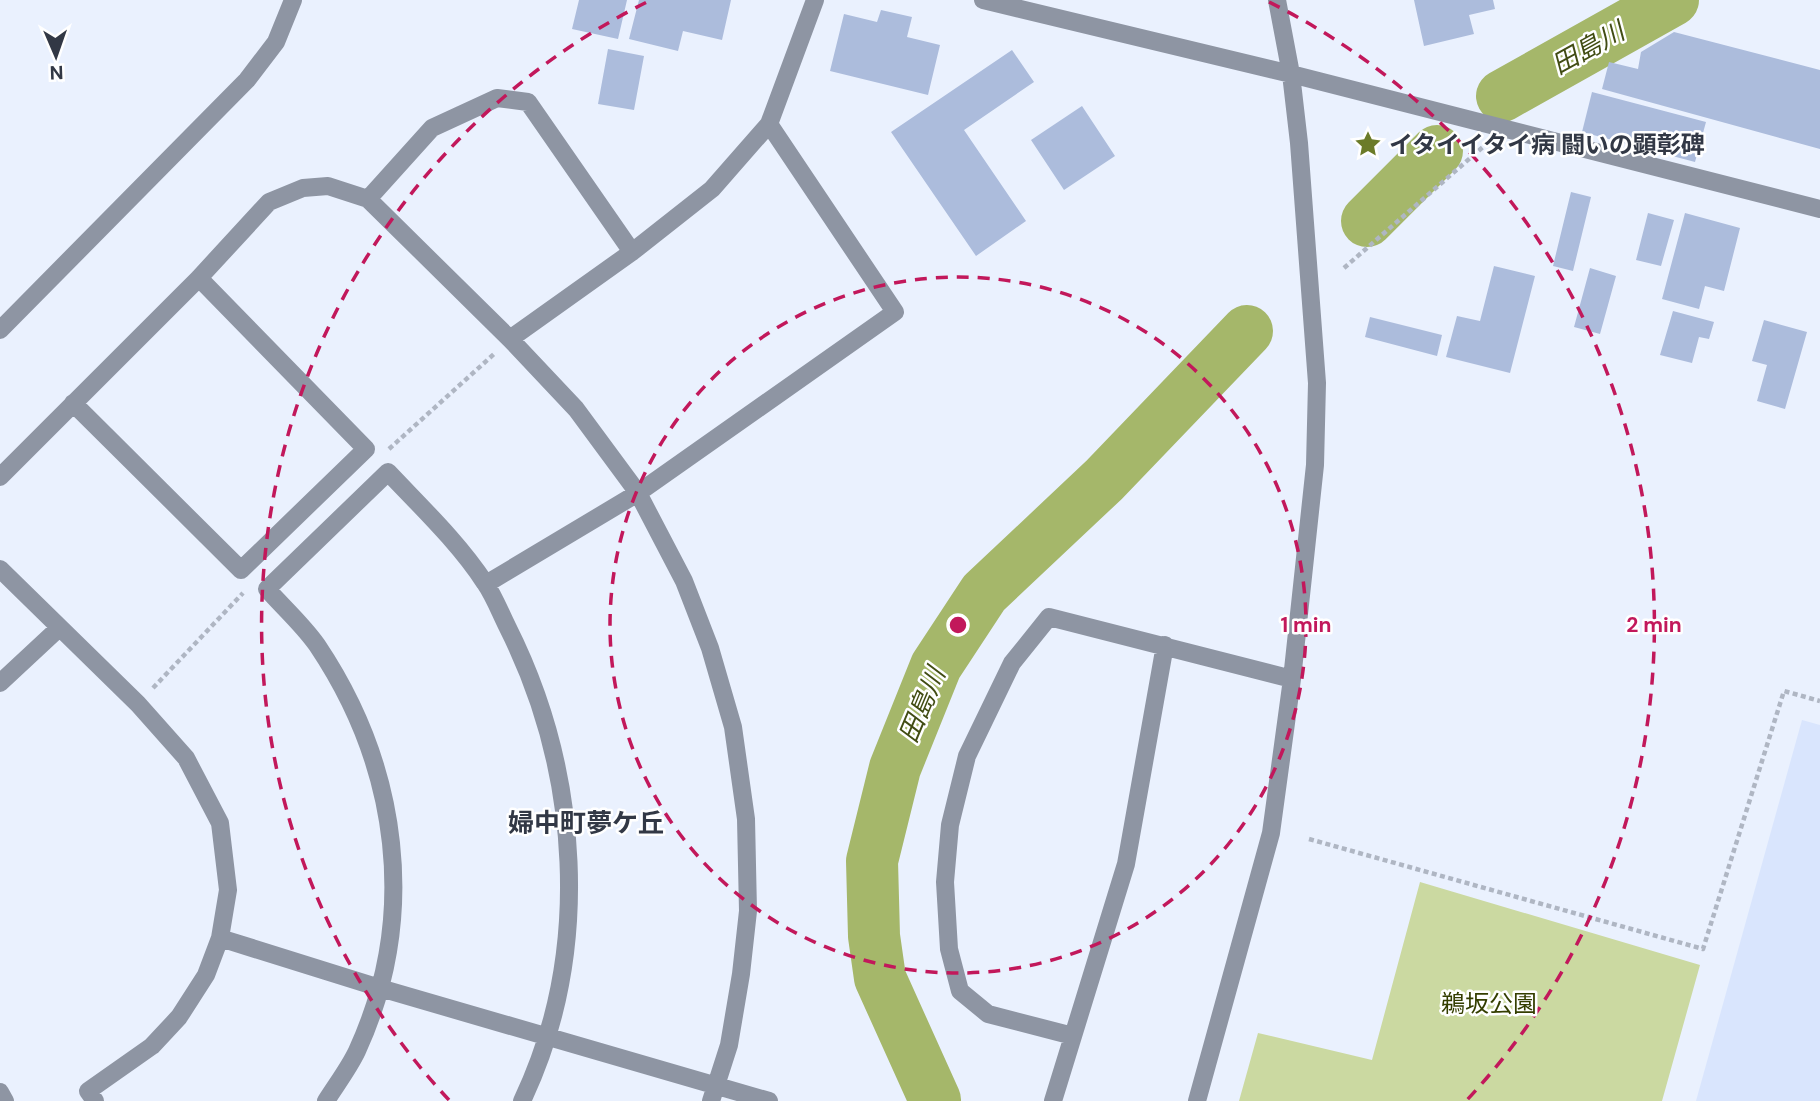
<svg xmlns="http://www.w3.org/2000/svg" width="1820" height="1101" font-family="'DM Sans','Noto Sans JP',sans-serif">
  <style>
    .built { fill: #d9e5fd }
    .green { fill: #cbd9a1 }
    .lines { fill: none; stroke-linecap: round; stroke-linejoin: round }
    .river { stroke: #a5b76a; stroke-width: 52 }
    .building { fill: #acbcdc }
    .path { stroke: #afb6c3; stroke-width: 4.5; stroke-dasharray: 5 3.5; stroke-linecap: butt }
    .minor { stroke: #8e95a3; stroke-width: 18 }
    .ring { fill: none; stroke: #c2185b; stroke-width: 3.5; stroke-dasharray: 12 9 }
    .labels { text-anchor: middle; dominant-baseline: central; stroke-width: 5; stroke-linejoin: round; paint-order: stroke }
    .poi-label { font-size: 24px; font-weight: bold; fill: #323845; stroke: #fff; text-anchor: start }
    .park-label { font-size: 24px; fill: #343e00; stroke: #fff }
    .water-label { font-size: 26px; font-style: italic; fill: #414c13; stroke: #fff }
    .neighbourhood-label { font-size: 26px; font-weight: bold; fill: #323845; stroke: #fff }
    .centre { fill: #c2185b; stroke: #fff; stroke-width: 3.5 }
    .ring-label { font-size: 21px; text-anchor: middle; font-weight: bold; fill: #c2185b; stroke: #fff; stroke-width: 5; stroke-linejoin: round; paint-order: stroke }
  </style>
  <rect width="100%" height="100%" fill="#eaf1fe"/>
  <path class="built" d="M1802,720L1820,725V1101H1696Z"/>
  <path class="green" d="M1420,882L1700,965L1662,1101H1239L1258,1033L1372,1060Z"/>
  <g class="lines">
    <path class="river" d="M1502,96L1673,0
      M1367,221L1437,151
      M935,1100L880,978L874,936L872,861L895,768L936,666L984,593L1104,480L1247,331"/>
  </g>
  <path class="building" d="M579,0H627L618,39L572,29Z
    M639,0H731L722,40L683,31L678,51L629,39Z
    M1414,0H1493L1495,9L1469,15L1474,34L1424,46Z
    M881,10L912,17L907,37L940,45L928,95L830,71L844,14L877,22Z
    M1674,32L1820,70V149L1602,89L1609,62L1638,69L1641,52Z
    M608,49L644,56L634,110L598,104Z
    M1012,50L1034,82L964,130L1026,221L976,256L891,132Z
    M1592,92L1706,122L1695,162L1582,132Z
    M1082,106L1115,156L1064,190L1031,140Z
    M1571,192L1591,197L1573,271L1553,266Z
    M1648,213L1674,220L1661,266L1636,260Z
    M1685,213L1740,228L1724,291L1705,286L1699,309L1662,299Z
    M1494,266L1535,276L1510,373L1446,357L1457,316L1480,321Z
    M1590,268L1616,276L1600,334L1574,327Z
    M1673,311L1714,322L1709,339L1699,337L1692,363L1660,355Z
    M1370,317L1442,335L1437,356L1365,337Z
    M1764,320L1807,332L1785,409L1757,401L1767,365L1752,361Z"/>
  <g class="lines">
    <path class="path" d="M1344,268L1484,146
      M389,449L494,354
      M153,688L243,593
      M1309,839L1703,949L1784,691L1820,701"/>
    <path class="minor" d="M983,0L1291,74L1820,209
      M368,199L432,128L497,98L528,102L632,252
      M0,330L247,80L276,42L293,0
      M510,339L632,252L712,189L769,124L815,0
      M73,403L241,570L366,449L199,278
      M0,477L199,278L269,202L303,188L328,186L368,199L510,339L576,409L638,493L684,581L710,648L733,727L746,819L748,911L741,974L729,1045L711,1101
      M0,569L138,704L186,758L220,823L228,890L220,938L206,975L179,1017L152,1046L88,1091L95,1101
      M486,584L638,493L895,312L769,124
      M0,683L58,629
      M220,938L380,988L769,1101
      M1073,1036L988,1014L960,991L949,949L945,882L950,825L967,756L1012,663L1049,617L1292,679
      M0,1092L5,1101
      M326,1101C336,1085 349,1068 357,1051C419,916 399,767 317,645C303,625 283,607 267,589L388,472C421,507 459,543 485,583C494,596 500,612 507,626C580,771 593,952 522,1101
      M1053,1101L1126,864L1165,645
      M1197,1101L1271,833L1292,679L1315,465L1317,383L1299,143L1291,74L1277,0"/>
  </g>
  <g class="ring">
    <circle cx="958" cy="625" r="348"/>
    <path d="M449 1100A696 696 0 0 1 647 2M1269 2A696 696 0 0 1 1467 1100"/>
  </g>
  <defs>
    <symbol id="sight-bare" viewBox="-9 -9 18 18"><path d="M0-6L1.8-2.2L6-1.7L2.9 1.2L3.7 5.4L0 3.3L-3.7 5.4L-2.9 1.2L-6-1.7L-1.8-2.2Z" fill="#6b7b29" stroke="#fff" stroke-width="2.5" paint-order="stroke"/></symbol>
  </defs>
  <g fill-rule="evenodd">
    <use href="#sight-bare" x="1349" y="125" width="38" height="38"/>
  </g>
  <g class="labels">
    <g class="poi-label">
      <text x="1389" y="144">イタイイタイ病 闘いの顕彰碑</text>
    </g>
    <g class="park-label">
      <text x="1489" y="1003">鵜坂公園</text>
    </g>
    <g class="water-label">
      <text transform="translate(1588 48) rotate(-29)">田島川</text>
      <text transform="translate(922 705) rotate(-67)">田島川</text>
    </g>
    <g class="neighbourhood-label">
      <text x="586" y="823">婦中町夢ケ丘</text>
    </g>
  </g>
  <circle cx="958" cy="625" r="10" class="centre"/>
  <g class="ring-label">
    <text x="1306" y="632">1 min</text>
    <text x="1654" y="632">2 min</text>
  </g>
  <g transform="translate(56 56) rotate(178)" stroke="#ffffff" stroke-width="5" paint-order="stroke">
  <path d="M0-5L12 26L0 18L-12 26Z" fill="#323845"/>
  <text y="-10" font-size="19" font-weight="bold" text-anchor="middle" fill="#323845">N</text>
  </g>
</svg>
